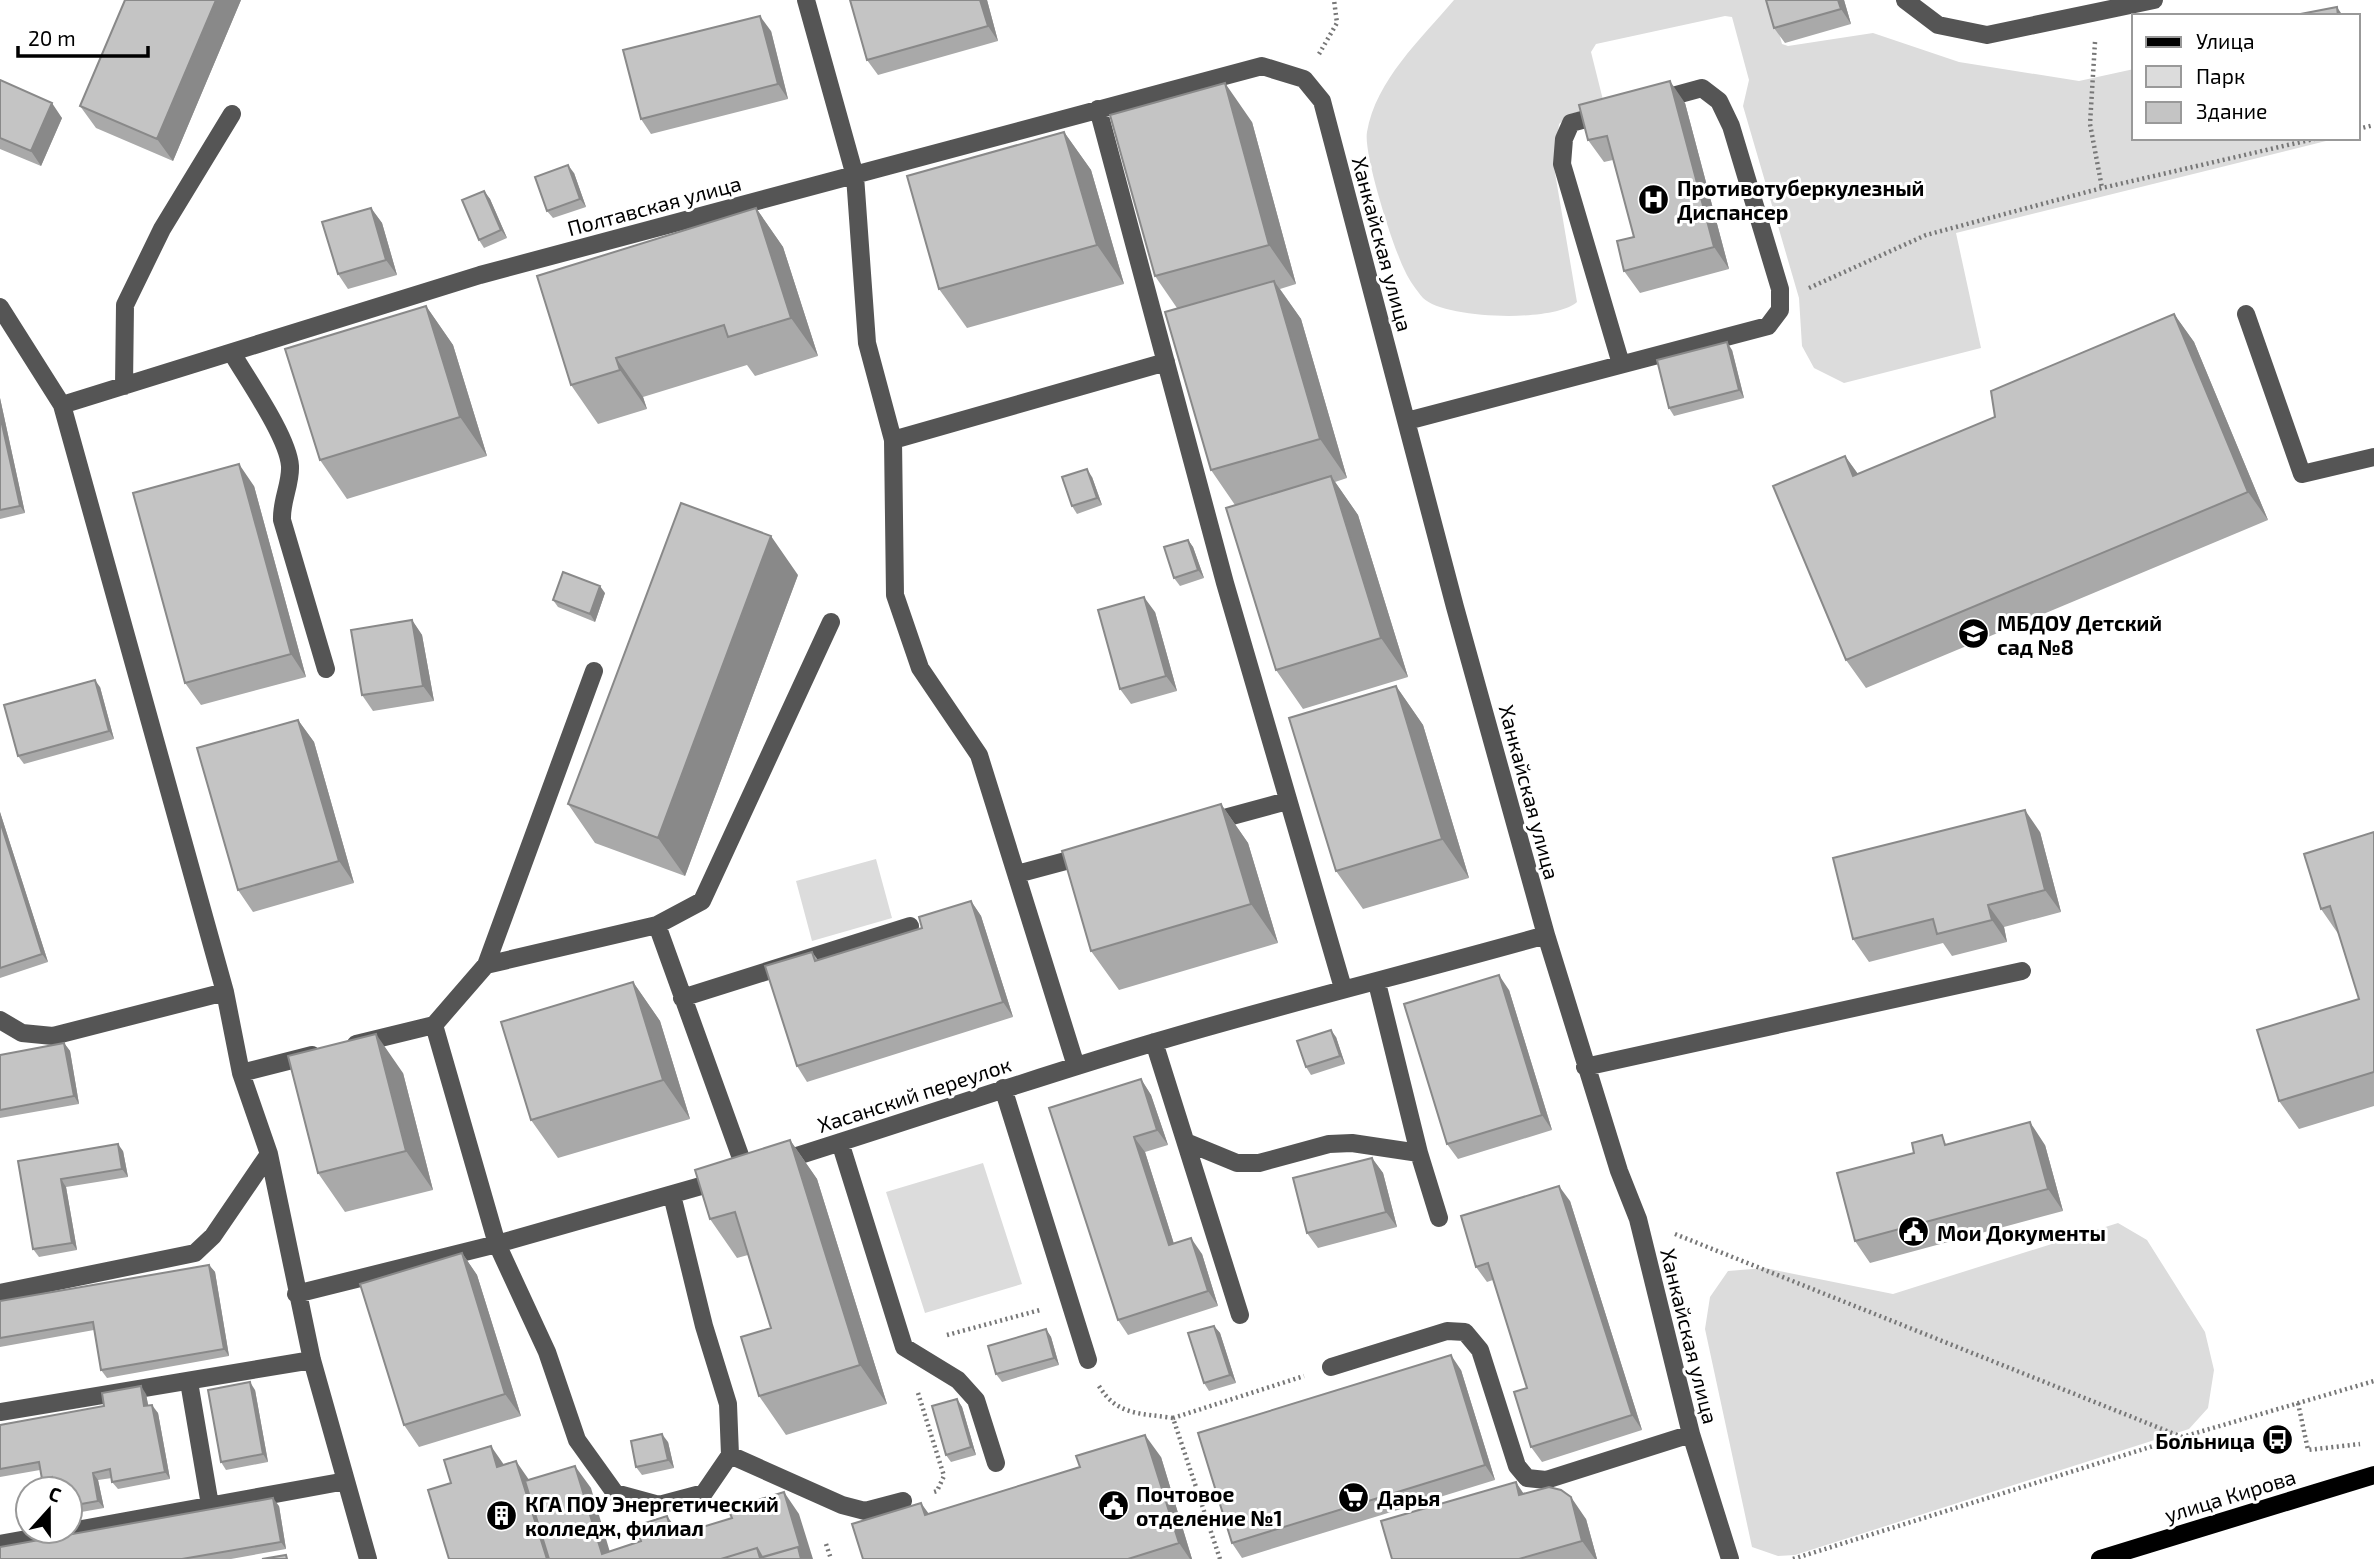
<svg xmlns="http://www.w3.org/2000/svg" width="2374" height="1559" font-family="'Exo 2',sans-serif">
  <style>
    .green { fill: #dcdcdc }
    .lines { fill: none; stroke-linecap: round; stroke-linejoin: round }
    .path { stroke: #777; stroke-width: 4.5; stroke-dasharray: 2 3.5; stroke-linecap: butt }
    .minor { stroke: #555; stroke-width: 18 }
    .major { stroke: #000; stroke-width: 18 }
    .wall { fill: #a9a9a9 }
    .shaded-wall { fill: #898989 }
    .building { fill: #c4c4c4; stroke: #898989; stroke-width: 2 }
    .labels { text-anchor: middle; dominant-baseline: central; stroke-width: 6; stroke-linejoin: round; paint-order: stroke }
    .poi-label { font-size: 21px; font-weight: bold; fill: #000; stroke: #fff; text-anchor: start }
    .street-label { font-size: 21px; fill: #000; stroke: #fff }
  </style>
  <rect width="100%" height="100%" fill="#fff"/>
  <path class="green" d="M1454,0H1770L1782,44L1788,46L1873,33L1959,62L2079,81L2134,69V138L2330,140L1956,233L1981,348L1844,383L1814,368L1802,346L1799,298L1743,106L1749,80L1732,17L1725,16L1596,44L1591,52L1604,104L1571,114L1559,124L1554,167L1577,302C1554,323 1444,319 1423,298C1417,291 1409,280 1405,271C1394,250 1363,154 1367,132C1376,80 1421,39 1454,0Z
    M876,859L892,918L812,941L796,881Z
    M983,1163L1022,1284L925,1313L886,1192Z
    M2118,1223L2147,1240L2205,1332L2214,1370L2208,1408L2189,1429L1795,1555L1778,1556L1752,1547L1705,1329L1710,1297L1728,1271L1765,1268L1893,1294Z"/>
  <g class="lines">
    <path class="path" d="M2095,42L2090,124L2102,188
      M1319,54L1337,23L1334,0
      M2358,129L2374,125
      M1809,288L1926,235L2102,188L2318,138
      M1675,1234L2182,1437
      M947,1335L1040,1310
      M1099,1386C1117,1416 1141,1413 1173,1418
      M918,1393L944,1476L937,1491L931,1493
      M2298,1403L2308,1450L2360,1444
      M826,1544L831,1559
      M1220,1559L1173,1418L1304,1376
      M1793,1559L2182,1437L2374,1381"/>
    <path class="minor" d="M806,0L855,176L867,343L893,440L895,595L920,668L979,755L1076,1066
      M1905,0L1938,25L1987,35L2154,0
      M1098,109L1225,583L1343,988
      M1604,114L1571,123L1564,139L1562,164L1621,364
      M0,307L62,405L225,992L241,1073L269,1154L312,1360L368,1559
      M2246,314L2302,474L2374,457
      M232,353C247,379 288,437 290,466C291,484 281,501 282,520L326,669
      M124,386L125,305L162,229L232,114
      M62,405L480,275L1262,66L1304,79L1322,101L1455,607L1546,935L1619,1171L1638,1219L1691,1434L1730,1559
      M1407,421L1768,326L1780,310V289L1731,126L1719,101L1702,88L1658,100
      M893,440L1166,362
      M1206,823L1287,801
      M1017,874L1088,855
      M657,925L746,1172
      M486,965L594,671
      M1377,983L1419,1153L1439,1218
      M682,998L910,926
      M0,1020L22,1033L53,1036L225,992
      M434,1025L497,1244L547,1352L577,1440L615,1493L659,1505L704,1493L730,1455L728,1404L704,1326L672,1195
      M1154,1042L1240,1315
      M356,1044L434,1025L486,965L657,925L702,901L831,622
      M1585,1067L2022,971
      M241,1073L312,1055
      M1003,1088L1088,1360
      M840,1142L904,1347L958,1380L976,1400L996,1463
      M1186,1142L1237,1163H1259L1329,1144L1352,1143L1419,1153
      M778,1162C903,1123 1027,1080 1152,1043C1283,1004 1415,972 1546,935
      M0,1293L195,1253L213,1236L269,1154
      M296,1294L497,1244L722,1180
      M1331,1367L1447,1331L1465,1332L1480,1350L1517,1466L1527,1478L1546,1480L1691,1434
      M189,1382L210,1505
      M0,1412L312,1360
      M730,1455L842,1505L865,1511L903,1501
      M0,1544L346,1481"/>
    <path class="major" d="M2100,1559L2374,1475"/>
  </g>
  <path class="wall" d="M125,0H241L173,161L96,128L80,106Z
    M850,0H987L998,41L878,75L867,60Z
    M1844,0L1851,24L1785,43L1774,28Z
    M771,31L788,99L651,134L641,119Z
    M0,80L62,118L41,166L0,149Z
    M1685,103L1729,269L1640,293L1624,271L1634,237L1613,160L1604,162L1588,140Z
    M1252,122L1296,284L1280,289L1301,319L1347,478L1335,482L1358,515L1408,677L1303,709L1276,670L1235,505L1211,470L1177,308L1155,276Z
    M1064,132L1091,170L1124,284L967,328L939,289Z
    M574,173L586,207L553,218L547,211Z
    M484,191L490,199L507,238L484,248L479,240Z
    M371,208L382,223L397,275L348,289L338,274Z
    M756,208L783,247L818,356L755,376L747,365L643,397L647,409L598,424L571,385Z
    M426,306L453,345L487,456L347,499L320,460Z
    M2174,314L2194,342L2268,520L1866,688L1846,660L1845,456L1858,474L1995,417Z
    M1732,350L1744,398L1674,416L1669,408Z
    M0,398L25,513L0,519Z
    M1092,477L1102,505L1077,514L1072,506Z
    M254,486L306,677L201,705L185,683Z
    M1188,540L1193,547L1204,578L1180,586L1174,578Z
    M798,575L685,876L595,843L568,804Z
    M605,593L595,622L558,607L553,600Z
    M1155,612L1177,691L1131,704L1120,689Z
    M412,620L422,635L434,701L373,711L362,695Z
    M1396,686L1423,725L1469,878L1363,909L1336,871Z
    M100,687L114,739L24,764L18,756Z
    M298,720L314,742L354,883L253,912L238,890Z
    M1221,804L1248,843L1278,943L1119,990L1091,951Z
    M0,812L48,962L0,978Z
    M2040,832L2061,912L2004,927L2007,942L1952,956L1943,943L1869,962L1853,939Z
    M2374,832V1106L2299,1129L2279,1101L2359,999L2339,935L2321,909Z
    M971,901L981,916L1013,1017L807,1082L797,1066L812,952L818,960L922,928Z
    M633,982L660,1021L690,1119L558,1158L531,1120Z
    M1509,990L1552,1130L1458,1159L1447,1144Z
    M1336,1037L1345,1064L1311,1075L1306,1067Z
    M64,1043L70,1051L79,1104L0,1118V1055Z
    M403,1073L433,1190L345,1212L318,1173Z
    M1141,1079L1151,1095L1168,1145L1145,1152L1174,1244L1202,1254L1218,1306L1128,1335L1118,1320L1049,1108Z
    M790,1140L817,1179L887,1404L786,1435L759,1396L771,1328L748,1255L737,1258L710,1219Z
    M1948,1144L2045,1145L2063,1211L1870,1263L1855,1241Z
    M123,1151L128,1177L66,1187L77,1250L39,1257L33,1249L18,1161Z
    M1372,1158L1383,1173L1397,1227L1318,1248L1307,1233Z
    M1570,1201L1642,1430L1542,1462L1531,1447L1527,1388L1493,1280L1487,1282L1476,1267Z
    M462,1253L477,1275L521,1416L419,1447L404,1425Z
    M209,1265L215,1272L229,1356L107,1378L101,1370L94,1330L0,1347V1301Z
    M1214,1326L1220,1333L1236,1383L1209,1391L1204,1383Z
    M1046,1329L1051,1337L1059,1365L1002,1382L996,1374Z
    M1461,1370L1495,1480L1242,1558L1232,1543Z
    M255,1390L268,1462L226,1470L221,1462Z
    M146,1394L148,1406L158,1413L170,1479L118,1489L112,1482V1478L98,1480L104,1508L70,1514V1489L53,1486L47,1487L42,1479L40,1470L0,1477V1425L104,1406Z
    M957,1399L962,1407L976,1455L951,1462L946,1455Z
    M668,1442L674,1468L642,1475L636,1467Z
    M1161,1457L1192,1559H863L929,1514Z
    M1524,1494L1586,1519L1597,1559H1392Z
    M279,1506L286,1549L231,1559H0Z"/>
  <path class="shaded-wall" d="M216,0H241L173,161L157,139Z
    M980,0H987L998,41L988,26Z
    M1838,0H1844L1851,24L1841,9Z
    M2337,7L2343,16H2338Z
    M760,16L771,31L788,99L778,84Z
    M1670,81L1685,103L1729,269L1714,247Z
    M1225,83L1252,122L1296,284L1269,245Z
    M52,103L62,118L41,166L31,151Z
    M1064,132L1091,170L1124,284L1097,245Z
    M568,165L574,173L586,207L580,199Z
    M484,191L490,199L507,238L501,230Z
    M371,208L382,223L397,275L386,260Z
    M756,208L783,247L818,356L791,318Z
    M1274,281L1301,319L1347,478L1320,439Z
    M426,306L453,345L487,456L460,417Z
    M2174,314L2194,342L2268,520L2248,492Z
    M1727,342L1732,350L1744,398L1739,390Z
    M616,358L643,397L647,409L620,370Z
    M0,398L25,513L20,506L0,415Z
    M1845,456L1865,484L1853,476Z
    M239,464L254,486L306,677L291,654Z
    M1087,469L1092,477L1102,505L1097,498Z
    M1331,476L1358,515L1408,677L1381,638Z
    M771,536L798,575L685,876L658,838Z
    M1188,540L1193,547L1204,578L1198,570Z
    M600,586L605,593L595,622L590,614Z
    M1144,597L1155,612L1177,691L1166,676Z
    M412,620L422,635L434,701L423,686Z
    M95,680L100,687L114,739L109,731Z
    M1396,686L1423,725L1469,878L1442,839Z
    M298,720L314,742L354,883L339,861Z
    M1221,804L1248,843L1278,943L1251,904Z
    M2025,810L2040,832L2061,912L2045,890Z
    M0,812L48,962L42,954L0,821Z
    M971,901L981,916L1013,1017L1003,1002Z
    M1988,905L2004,927L2007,942L1992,920Z
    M1499,975L1509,990L1552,1130L1542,1115Z
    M633,982L660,1021L690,1119L663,1080Z
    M1331,1030L1336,1037L1345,1064L1340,1056Z
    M376,1034L403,1073L433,1190L406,1151Z
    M64,1043L70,1051L79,1104L74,1096Z
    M1141,1079L1151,1095L1168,1145L1157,1130Z
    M2030,1122L2045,1145L2063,1211L2048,1189Z
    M1134,1137L1145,1152L1179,1260L1169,1245Z
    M790,1140L817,1179L887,1404L860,1365Z
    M118,1144L123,1151L128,1177L122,1169Z
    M1372,1158L1383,1173L1397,1227L1386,1212Z
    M61,1179L66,1187L77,1250L72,1243Z
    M1559,1186L1570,1201L1642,1430L1632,1415Z
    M1191,1238L1202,1254L1218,1306L1208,1291Z
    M462,1253L477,1275L521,1416L505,1394Z
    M209,1265L215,1272L229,1356L224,1349Z
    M1214,1326L1220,1333L1236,1383L1230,1375Z
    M1046,1329L1051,1337L1059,1365L1054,1358Z
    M1451,1355L1461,1370L1495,1480L1485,1465Z
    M250,1382L255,1390L268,1462L263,1454Z
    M141,1386L146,1394L150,1414L144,1406Z
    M957,1399L962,1407L976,1455L971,1447Z
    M152,1405L158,1413L170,1479L165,1472Z
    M662,1434L668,1442L674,1468L668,1460Z
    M1145,1435L1161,1457L1192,1559H1190L1179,1543Z
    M491,1446L511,1475L497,1467Z
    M516,1461L536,1490L558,1559H547Z
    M575,1466L591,1488L612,1559L602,1554Z
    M93,1473L98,1480L104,1508L98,1501Z
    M1516,1482L1531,1505L1519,1495Z
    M784,1492L799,1514L813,1559H806L802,1553Z
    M1571,1497L1586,1519L1597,1559H1595L1582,1541Z
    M273,1498L279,1506L286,1549L281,1542Z
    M921,1503L937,1525L925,1515Z
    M667,1516L683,1538L673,1536Z
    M798,1547L806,1559H801Z"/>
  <path class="building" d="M125,0H216L157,139L80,106Z
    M850,0H980L988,26L867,60Z
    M1766,0H1838L1841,9L1774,28Z
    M2337,7L2338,16H2290Z
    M760,16L778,84L641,119L623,50Z
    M0,80L52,103L31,151L0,138Z
    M1670,81L1714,247L1624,271L1617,241L1634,237L1607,136L1588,140L1579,105Z
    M1225,83L1269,245L1155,276L1110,115Z
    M1064,132L1097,245L939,289L907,176Z
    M568,165L580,199L547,211L535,177Z
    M484,191L501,230L479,240L462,200Z
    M371,208L386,260L338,274L322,222Z
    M756,208L791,318L728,337L724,325L616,358L620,370L571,385L537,276Z
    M1274,281L1320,439L1211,470L1165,312Z
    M426,306L460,417L320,460L285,349Z
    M2174,314L2248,492L1846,660L1773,486L1845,456L1853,476L1995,417L1991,391Z
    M1727,342L1739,390L1669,408L1657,360Z
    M0,415L20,506L0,510Z
    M239,464L291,654L185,683L133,493Z
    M1087,469L1097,498L1072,506L1062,477Z
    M1331,476L1381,638L1276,670L1226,508Z
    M681,503L771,536L658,838L568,804Z
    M1188,540L1198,570L1174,578L1164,547Z
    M563,572L600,586L590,614L553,600Z
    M1144,597L1166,676L1120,689L1098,610Z
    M412,620L423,686L362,695L351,630Z
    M95,680L109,731L18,756L4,705Z
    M1396,686L1442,839L1336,871L1289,718Z
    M298,720L339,861L238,890L197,748Z
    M1221,804L1251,904L1091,951L1062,851Z
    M2025,810L2045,890L1988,905L1992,920L1937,934L1933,919L1853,939L1833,858Z
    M0,821L42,954L0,968Z
    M2374,832V1072L2279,1101L2257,1030L2359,999L2330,906L2321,909L2304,854Z
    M971,901L1003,1002L797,1066L765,966L812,952L815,961L922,928L919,917Z
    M1499,975L1542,1115L1447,1144L1404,1004Z
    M633,982L663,1080L531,1120L501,1022Z
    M1331,1030L1340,1056L1306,1067L1297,1041Z
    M376,1034L406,1151L318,1173L288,1056Z
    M64,1043L74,1096L0,1110V1055Z
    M1141,1079L1157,1130L1134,1137L1169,1245L1191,1238L1208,1291L1118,1320L1049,1108Z
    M2030,1122L2048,1189L1855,1241L1837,1173L1914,1153L1912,1143L1942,1135L1945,1145Z
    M790,1140L860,1365L759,1396L741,1337L771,1328L735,1212L710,1219L695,1170Z
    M118,1144L122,1169L61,1179L72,1243L33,1249L18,1161Z
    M1372,1158L1386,1212L1307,1233L1293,1178Z
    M1559,1186L1632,1415L1531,1447L1514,1392L1527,1388L1488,1263L1476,1267L1461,1216Z
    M462,1253L505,1394L404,1425L360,1284Z
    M209,1265L224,1349L101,1370L93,1322L0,1338V1301Z
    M1214,1326L1230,1375L1204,1383L1188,1333Z
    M1046,1329L1054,1358L996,1374L988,1346Z
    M1451,1355L1485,1465L1232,1543L1198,1433Z
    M250,1382L263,1454L221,1462L208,1390Z
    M141,1386L144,1406L152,1405L165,1472L112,1482L110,1469L93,1473L98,1501L70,1506V1489H54L52,1477L42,1479L39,1462L0,1469V1425L104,1406L102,1393Z
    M957,1399L971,1447L946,1455L932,1406Z
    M662,1434L668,1460L636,1467L631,1441Z
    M1145,1435L1179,1543L1128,1559H863L852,1524L921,1503L925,1515L1080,1467L1076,1456Z
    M491,1446L497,1467L516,1461L547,1559H449L428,1490L451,1483L444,1460Z
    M575,1466L602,1554L641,1541L636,1526L667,1516L673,1536L732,1518L728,1509L784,1492L802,1553L798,1547L762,1557L757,1548L721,1559H549L525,1481Z
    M1516,1482L1519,1495L1549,1487L1561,1490L1571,1497L1582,1541L1519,1559H1392L1381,1521Z
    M273,1498L281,1542L182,1559H0V1547Z
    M798,1547L801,1559H721L757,1548L760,1558Z
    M286,1555L287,1559H262Z"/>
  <defs>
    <symbol id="hospital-disc" viewBox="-11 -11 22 22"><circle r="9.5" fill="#000" stroke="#fff"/><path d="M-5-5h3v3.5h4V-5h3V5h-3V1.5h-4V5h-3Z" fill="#fff"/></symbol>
    <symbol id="school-disc" viewBox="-11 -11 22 22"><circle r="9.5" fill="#000" stroke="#fff"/><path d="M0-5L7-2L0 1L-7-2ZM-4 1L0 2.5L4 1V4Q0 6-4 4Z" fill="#fff"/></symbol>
    <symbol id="civic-disc" viewBox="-11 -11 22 22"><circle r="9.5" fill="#000" stroke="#fff"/><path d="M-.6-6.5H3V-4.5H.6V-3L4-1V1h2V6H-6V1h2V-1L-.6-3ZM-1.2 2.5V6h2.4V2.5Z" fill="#fff"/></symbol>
    <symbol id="bus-disc" viewBox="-11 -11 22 22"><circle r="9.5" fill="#000" stroke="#fff"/><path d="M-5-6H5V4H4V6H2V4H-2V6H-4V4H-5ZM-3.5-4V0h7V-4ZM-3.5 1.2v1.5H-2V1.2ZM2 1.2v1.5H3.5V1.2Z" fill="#fff"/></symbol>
    <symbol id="supermarket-disc" viewBox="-11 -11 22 22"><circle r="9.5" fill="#000" stroke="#fff"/><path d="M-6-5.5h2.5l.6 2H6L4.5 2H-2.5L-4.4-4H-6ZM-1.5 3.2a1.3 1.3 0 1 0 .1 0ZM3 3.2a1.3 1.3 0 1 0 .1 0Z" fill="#fff"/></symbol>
    <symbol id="building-disc" viewBox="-11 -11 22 22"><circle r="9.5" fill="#000" stroke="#fff"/><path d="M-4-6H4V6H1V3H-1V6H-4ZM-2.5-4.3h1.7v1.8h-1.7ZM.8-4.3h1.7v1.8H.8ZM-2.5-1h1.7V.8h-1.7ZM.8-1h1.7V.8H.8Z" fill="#fff"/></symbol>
  </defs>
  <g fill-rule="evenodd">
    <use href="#hospital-disc" x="1636" y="182" width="35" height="35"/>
    <use href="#school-disc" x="1956" y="616" width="35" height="35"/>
    <use href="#civic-disc" x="1896" y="1214" width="35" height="35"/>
    <use href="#bus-disc" x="2260" y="1422" width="35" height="35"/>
    <use href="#supermarket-disc" x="1336" y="1480" width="35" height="35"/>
    <use href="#civic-disc" x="1096" y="1488" width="35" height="35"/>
    <use href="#building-disc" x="484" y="1498" width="35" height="35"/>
  </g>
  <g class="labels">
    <g class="poi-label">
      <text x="1677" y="187">Противотуберкулезный<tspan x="1677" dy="24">Диспансер</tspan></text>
      <text x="1997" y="622">МБДОУ Детский<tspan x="1997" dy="24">сад №8</tspan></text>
      <text x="1937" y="1232">Мои Документы</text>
      <text x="2255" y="1440" text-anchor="end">Больница</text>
      <text x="1136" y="1493">Почтовое<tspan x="1136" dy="24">отделение №1</tspan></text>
      <text x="1377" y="1497">Дарья</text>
      <text x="525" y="1503">КГА ПОУ Энергетический<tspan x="525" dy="24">колледж, филиал</tspan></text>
    </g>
    <g class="street-label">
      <text transform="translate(654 205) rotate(-15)">Полтавская улица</text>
      <text transform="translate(1383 244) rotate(75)">Ханкайская улица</text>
      <text transform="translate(1530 792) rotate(75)">Ханкайская улица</text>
      <text transform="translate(914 1094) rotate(-18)">Хасанский переулок</text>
      <text transform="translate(1690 1336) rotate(76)">Ханкайская улица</text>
      <text transform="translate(2230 1495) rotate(-17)">улица Кирова</text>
    </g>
  </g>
  <rect x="2132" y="14" width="228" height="126" fill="#ffffff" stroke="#999999" stroke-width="2"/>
  <rect x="2146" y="37" width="35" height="10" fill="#000000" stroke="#999999" stroke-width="2"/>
  <text x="2196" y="49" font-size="21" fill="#000000">Улица</text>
  <rect x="2146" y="66" width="35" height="21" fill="#dcdcdc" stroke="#999999" stroke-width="2"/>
  <text x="2196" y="84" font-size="21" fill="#000000">Парк</text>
  <rect x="2146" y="102" width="35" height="21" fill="#c4c4c4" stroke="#999999" stroke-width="2"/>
  <text x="2196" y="119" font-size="21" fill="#000000">Здание</text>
  <g transform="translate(49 1510) rotate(21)"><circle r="33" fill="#ffffff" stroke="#999999" stroke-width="2"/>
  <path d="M0-5L12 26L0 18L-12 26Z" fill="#000000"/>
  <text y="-10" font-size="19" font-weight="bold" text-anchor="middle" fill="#000000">С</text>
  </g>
  <path d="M18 46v10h130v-10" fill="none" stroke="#000000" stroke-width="3.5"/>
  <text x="28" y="46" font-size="21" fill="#000000" stroke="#ffffff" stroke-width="5" paint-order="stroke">20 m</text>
</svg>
